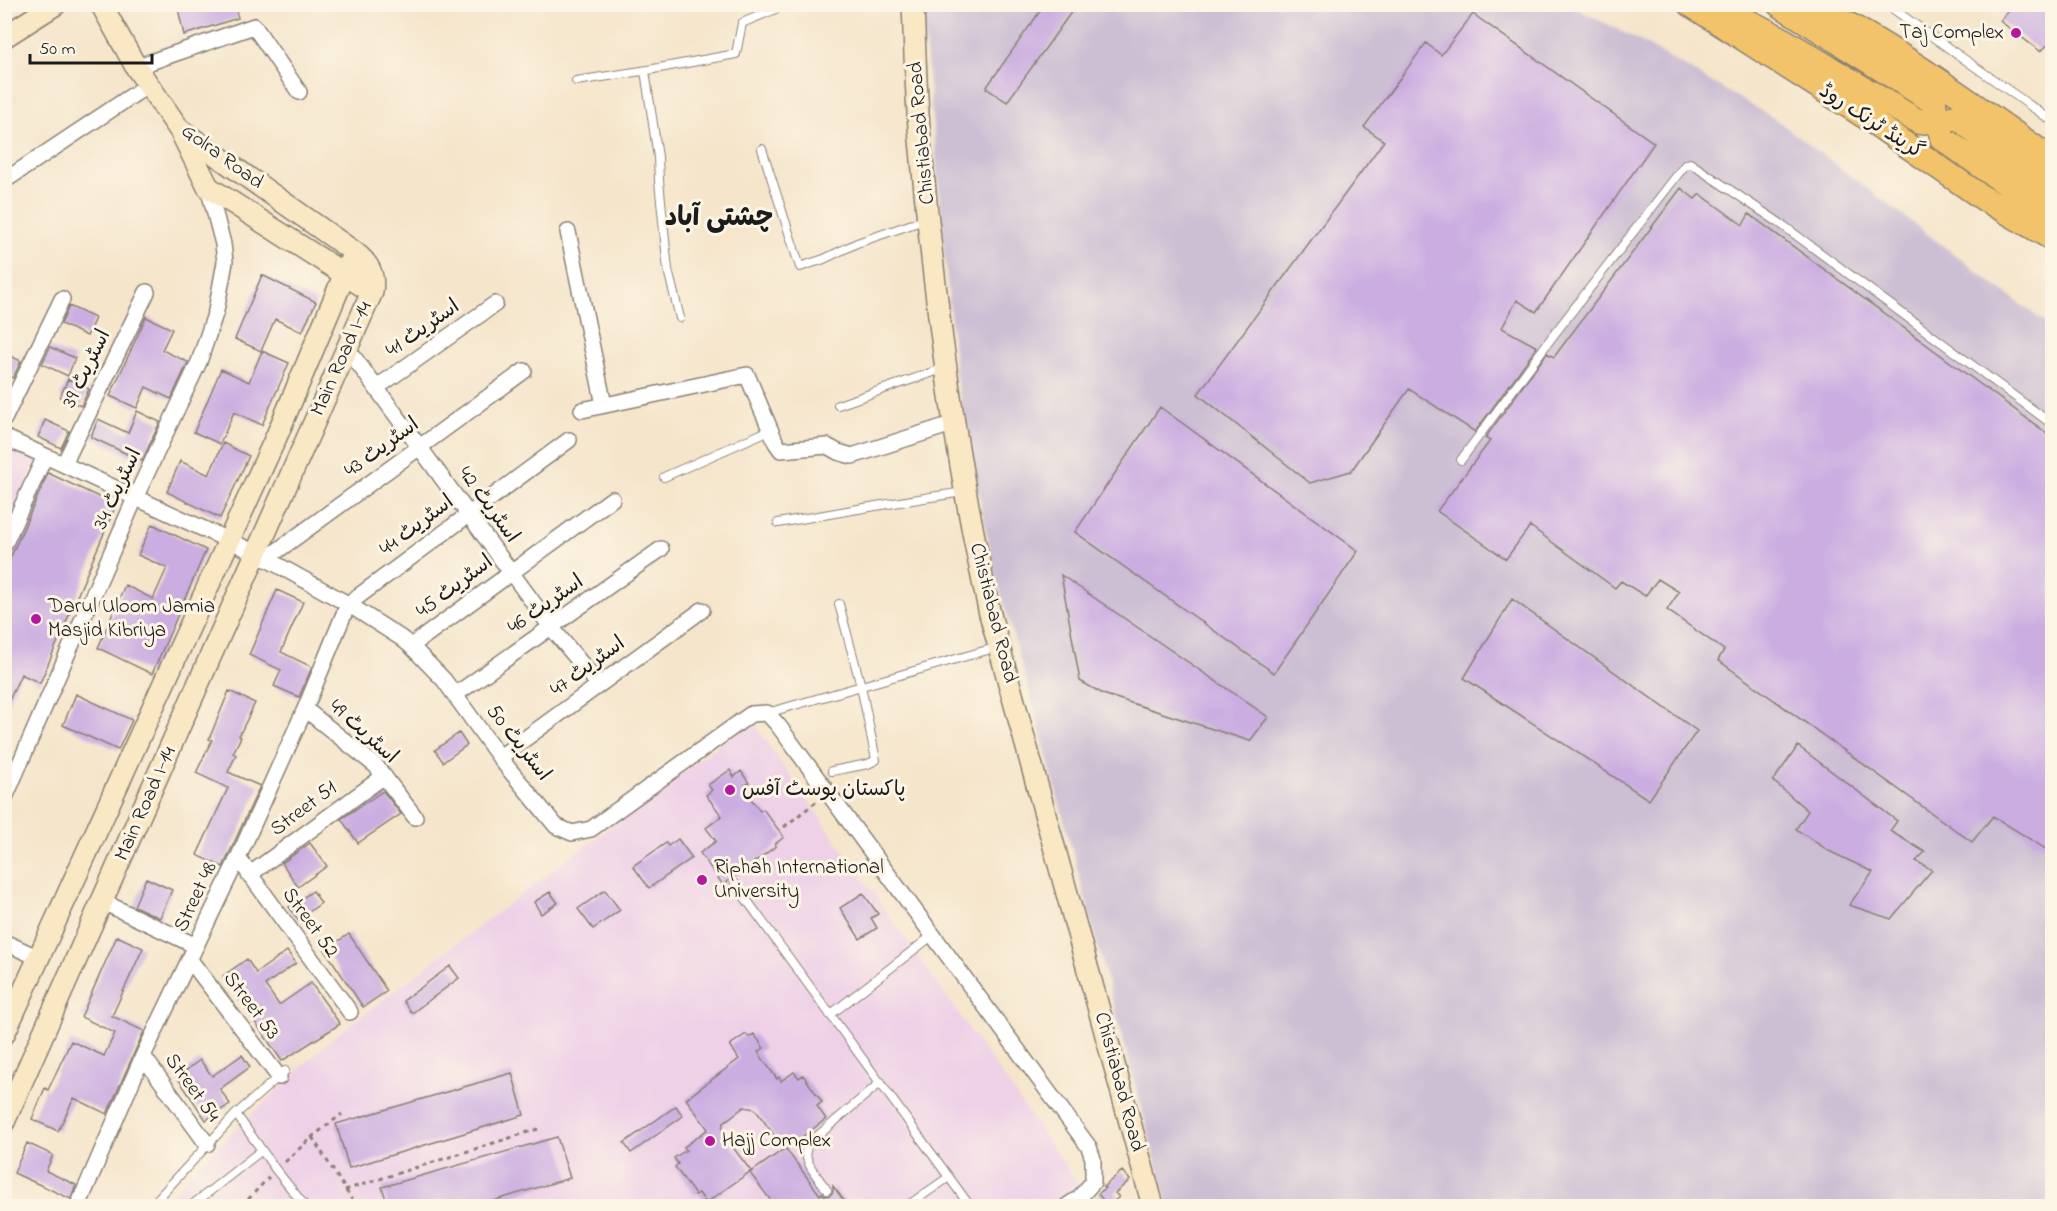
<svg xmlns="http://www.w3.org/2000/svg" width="2057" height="1211" font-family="'Indie Flower','Playpen Sans Arabic',sans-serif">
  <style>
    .built { fill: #eed0e7 }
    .industrial { fill: #ccbed3 }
    .building { fill: #cbade1 }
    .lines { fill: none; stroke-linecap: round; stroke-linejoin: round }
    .service-casing { stroke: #888074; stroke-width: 10 }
    .minor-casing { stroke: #888074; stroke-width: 18 }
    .secondary-casing { stroke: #888074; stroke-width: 24 }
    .trunk-casing { stroke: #888074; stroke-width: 27 }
    .path { stroke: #888074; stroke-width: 3; stroke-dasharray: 4.5 4.5; stroke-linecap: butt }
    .service { stroke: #fff; stroke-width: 8 }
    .minor { stroke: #fff; stroke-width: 15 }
    .secondary { stroke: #fae7c3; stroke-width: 21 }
    .trunk { stroke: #f2c36a; stroke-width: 24 }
    .poi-dot { fill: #b5179e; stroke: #fcf5e5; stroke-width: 2 }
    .labels { text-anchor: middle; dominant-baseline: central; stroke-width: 6; stroke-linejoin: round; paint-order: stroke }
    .poi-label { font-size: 21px; fill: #1c1c1c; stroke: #fcf5e5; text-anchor: start }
    .street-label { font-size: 21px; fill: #1c1c1c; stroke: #fcf5e5 }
    .district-label { font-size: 27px; font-weight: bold; fill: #1c1c1c; stroke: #fcf5e5 }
  </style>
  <rect width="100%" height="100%" fill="#fcf5e5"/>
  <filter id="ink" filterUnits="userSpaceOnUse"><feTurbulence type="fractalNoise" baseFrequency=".0167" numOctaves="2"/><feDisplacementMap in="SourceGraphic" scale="12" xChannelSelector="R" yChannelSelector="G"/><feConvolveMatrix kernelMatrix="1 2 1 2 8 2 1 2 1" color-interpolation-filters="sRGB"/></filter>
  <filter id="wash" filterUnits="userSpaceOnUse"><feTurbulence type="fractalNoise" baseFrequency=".008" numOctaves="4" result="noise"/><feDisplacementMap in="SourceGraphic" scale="24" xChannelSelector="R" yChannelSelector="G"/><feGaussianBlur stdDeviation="1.35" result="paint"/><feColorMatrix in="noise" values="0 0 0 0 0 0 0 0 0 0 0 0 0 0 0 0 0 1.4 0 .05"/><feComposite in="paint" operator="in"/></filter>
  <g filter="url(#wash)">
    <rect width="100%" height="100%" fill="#f5e5cb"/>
    <path class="built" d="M5,445L37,460L5,533Z
      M751,720L1094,1206H161L212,1152L330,1040Z"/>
    <path class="industrial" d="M922,5H1569L1642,42L1775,119L2052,328V1206H1168L1028,686L994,570L956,377Z"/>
    <g id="blocks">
      <path class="building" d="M177,4H234L238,18L184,35Z
        M1045,4H1077L1007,102L986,88Z
        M2014,4H2052V42L2040,51L2000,21Z
        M1473,14L1654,143L1536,312L1517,300L1502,328L1537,347L1475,432L1409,389L1351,471L1310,483L1198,394L1384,141L1364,127L1426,43L1441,55Z
        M1681,188L1695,199L1700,194L1743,225L1749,214L2052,437V853L1993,816L1972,842L1718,660L1724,650L1667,610L1679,592L1658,579L1645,596L1621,581L1615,588L1530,526L1506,559L1437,511L1490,441L1485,438L1547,353L1554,357Z
        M262,275L316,302L302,332L275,319L261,351L235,339Z
        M69,306L95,318L87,336L61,324Z
        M146,317L172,329L162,350L188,362L171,399L146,387L137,408L110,396Z
        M50,347L75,358L68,376L42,364Z
        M262,351L289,363L262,425L234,412L220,444L194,432L221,369L249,382Z
        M4,353L21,361L13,378L4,374Z
        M68,379L89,389L81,406L60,397Z
        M1160,407L1358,551L1274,673L1075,532Z
        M137,411L160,422L142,461L91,437L98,419L128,433Z
        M45,420L69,431L61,448L38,437Z
        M223,443L249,456L220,518L167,492L180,461L209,475Z
        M48,473L116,505L40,683L21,674L4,712V572Z
        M152,524L206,550L152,674L98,648L125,585L153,599L167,568L138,555Z
        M1061,575L1268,717L1250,741L1103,694L1080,681Z
        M277,590L303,602L281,652L312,667L299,697L274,686L281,670L249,655Z
        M1512,599L1697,731L1649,800L1464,678Z
        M229,691L255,703L239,736L241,737L233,753L236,755L228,772L260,786L223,867L197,855L228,788L196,773L212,740L209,739Z
        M76,694L132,720L118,750L63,725Z
        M459,733L467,745L443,762L435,750Z
        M1798,746L1897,821L1890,831L1925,852L1916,861L1932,870L1891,919L1849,905L1873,872L1829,851L1796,829L1808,811L1773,781Z
        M730,770L734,777L741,771L749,783L745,785L748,789L745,791L760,811L763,809L784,837L775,844L776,846L723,885L700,853L716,841L706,828L722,816L706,795L712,790L708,785Z
        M383,791L401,814L358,843L341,819Z
        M678,839L692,858L649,888L633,866L666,843L668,846Z
        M310,843L327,866L298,887L282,863Z
        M146,878L172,890L160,918L134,906Z
        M605,890L620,910L593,929L578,909Z
        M313,891L321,903L298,920L289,907Z
        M550,892L558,903L541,914L534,902Z
        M863,893L878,914L871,918L877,928L860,939L840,908Z
        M349,934L387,991L363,1007L325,950Z
        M117,936L143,948L112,1016L144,1031L107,1114L74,1098L58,1131L32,1119L45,1088L48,1090L71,1041L104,1056L115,1033L81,1017Z
        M287,951L296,963L265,985L279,1005L311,983L340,1024L282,1061L223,976L247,959L256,973Z
        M450,966L459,978L412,1013L403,1001Z
        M746,1034L749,1037L754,1034L764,1048L758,1052L777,1079L779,1077L781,1081L794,1072L799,1078L803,1075L822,1102L817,1106L826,1119L786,1149L820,1195L822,1193L825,1196L830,1195L833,1192V1186L848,1206H775L750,1173L784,1149L755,1109L744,1107L723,1123L722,1133L751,1171L706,1203L699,1193L695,1195L675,1167L678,1164L674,1158L686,1150L684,1147L708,1129L686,1099L739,1059L730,1045Z
        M242,1055L250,1067L220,1089L230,1104L206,1120L177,1077L200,1060L212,1076Z
        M512,1073L524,1115L349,1168L336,1124Z
        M676,1106L683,1116L631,1153L624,1143Z
        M557,1137L570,1178L476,1206H388L382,1187Z
        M27,1143L53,1155L46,1171L76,1185L71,1199L14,1173Z
        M1122,1171L1130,1180L1115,1193L1119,1197L1108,1206L1098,1194L1105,1188L1103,1187Z"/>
    </g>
  </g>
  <g filter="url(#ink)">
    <use href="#blocks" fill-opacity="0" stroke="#888074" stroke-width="1.5"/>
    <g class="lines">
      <defs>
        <path id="service" d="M1886,4L2052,121
          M645,71L658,157L659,181L668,270L680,318
          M576,81L648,70L736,54L742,23L788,4
          M762,149L800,267L824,259L857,243L927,219
          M838,405L945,368
          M1461,460L1552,337L1685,165L1690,163L1781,224L2052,424
          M664,477L770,430
          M778,523C840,512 902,501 964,492
          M767,713L998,647
          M832,771L868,764L876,760L861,686L839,604
          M735,884L970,1206
          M830,1015L933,935
          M236,1114L276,1170L305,1206
          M827,1190C818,1177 800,1159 808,1144L881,1082
          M151,1206L236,1114L285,1071
          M191,1206L262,1150
          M907,1206L949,1177"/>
        <path id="minor" d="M136,67L254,26L299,92
          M4,181L148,85
          M568,232L604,405
          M347,348L551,627L599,685
          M376,388L495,304
          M582,410L747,375L776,443L781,450L827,446L838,452L852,456L955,423
          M4,419L62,299
          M4,437L256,553L348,604L401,638L411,646L444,680L503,762L556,826L572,833L591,829L751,714L767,713L778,725L1089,1147L1093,1159V1182L1079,1198L1067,1206
          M64,464L147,292
          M4,545L45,456
          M266,559L524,371
          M411,646L612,499
          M455,695L661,549
          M305,709L376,766L415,817
          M500,757L702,610
          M4,800L136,496L199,362L216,311L225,262L223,244L208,187
          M238,858L350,1012
          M249,875L384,776
          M103,902L196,946
          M4,942L39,958
          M190,960L279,1077
          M143,1056L207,1144
          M78,1206L143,1056L238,858L305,709L348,604L569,440"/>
        <path id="secondary" d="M913,4C915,53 916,102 921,150C935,304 956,463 990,614L1153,1206
          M4,37L56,4
          M181,132L208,187L372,292
          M4,1034L277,435L354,252
          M4,1122L372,292C375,273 368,263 354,252L179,129L136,67L101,4"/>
        <path id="trunk" d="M1690,4L1866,117L1983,198L2052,238
          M1714,4L1778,37L1919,122L1927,121L1935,114L1934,102L1779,4
          M1809,4C1895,46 1974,105 2052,160
          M2052,189L1998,151L1958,117C1944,118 1939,125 1942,138L2052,216"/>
      </defs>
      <use href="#service" class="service-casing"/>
      <use href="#minor" class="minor-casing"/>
      <use href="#secondary" class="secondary-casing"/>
      <use href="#trunk" class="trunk-casing"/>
      <path class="path" d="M784,827L816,802
        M312,1137L356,1206
        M285,1162L312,1137L342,1114
        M345,1190L538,1129
        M247,1201L251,1206
        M242,1206L269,1177"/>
      <use href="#service" class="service"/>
      <use href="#minor" class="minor"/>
      <use href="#secondary" class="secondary"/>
      <use href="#trunk" class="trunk"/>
    </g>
  </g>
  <g class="poi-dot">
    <circle cx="2016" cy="33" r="6"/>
    <circle cx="36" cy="619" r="6"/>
    <circle cx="730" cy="790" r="6"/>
    <circle cx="702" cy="880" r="6"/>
    <circle cx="710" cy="1141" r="6"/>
  </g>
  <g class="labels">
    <g class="poi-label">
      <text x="2004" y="33" text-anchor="end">Taj Complex</text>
      <text x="48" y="607">Darul Uloom Jamia<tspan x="48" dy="24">Masjid Kibriya</tspan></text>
      <text x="742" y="790">پاکستان پوسٹ آفس</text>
      <text x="714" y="868">Riphah International<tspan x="714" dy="24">University</tspan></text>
      <text x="722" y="1141">Hajj Complex</text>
    </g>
    <g class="street-label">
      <text transform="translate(1871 122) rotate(33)">گرینڈ ٹرنک روڈ</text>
      <text transform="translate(922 133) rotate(-95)">Chistiabad Road</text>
      <text transform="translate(222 157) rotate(36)">Golra Road</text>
      <text transform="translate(423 329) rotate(-35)">اسٹریٹ 41</text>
      <text transform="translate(342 359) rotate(-66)">Main Road I-14</text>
      <text transform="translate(87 369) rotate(-64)">اسٹریٹ 39</text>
      <text transform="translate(382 448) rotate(-36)">اسٹریٹ 43</text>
      <text transform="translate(118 489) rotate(-65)">اسٹریٹ 34</text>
      <text transform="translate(488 505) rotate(54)">اسٹریٹ 42</text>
      <text transform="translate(417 526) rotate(-37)">اسٹریٹ 44</text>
      <text transform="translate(455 587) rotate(-37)">اسٹریٹ 45</text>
      <text transform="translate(546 605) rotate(-35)">اسٹریٹ 46</text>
      <text transform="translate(993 613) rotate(76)">Chistiabad Road</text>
      <text transform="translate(588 667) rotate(-36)">اسٹریٹ 47</text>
      <text transform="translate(363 732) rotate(42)">اسٹریٹ 49</text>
      <text transform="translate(518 743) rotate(52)">اسٹریٹ 50</text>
      <text transform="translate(146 804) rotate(-66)">Main Road I-14</text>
      <text transform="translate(304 809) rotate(-37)">Street 51</text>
      <text transform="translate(196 897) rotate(-65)">Street 48</text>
      <text transform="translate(310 923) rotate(54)">Street 52</text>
      <text transform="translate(251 1006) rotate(53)">Street 53</text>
      <text transform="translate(1119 1082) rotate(75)">Chistiabad Road</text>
      <text transform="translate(192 1088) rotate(54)">Street 54</text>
    </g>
    <g class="district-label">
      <text x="719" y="218">چشتی آباد</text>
    </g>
  </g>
  <rect width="2057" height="1211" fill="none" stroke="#fcf5e5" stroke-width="24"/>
  <path d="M30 54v9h122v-9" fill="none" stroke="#1c1c1c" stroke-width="3"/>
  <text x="39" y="54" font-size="18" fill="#1c1c1c" stroke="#fcf5e5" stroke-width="4.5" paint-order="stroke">50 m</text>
</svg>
